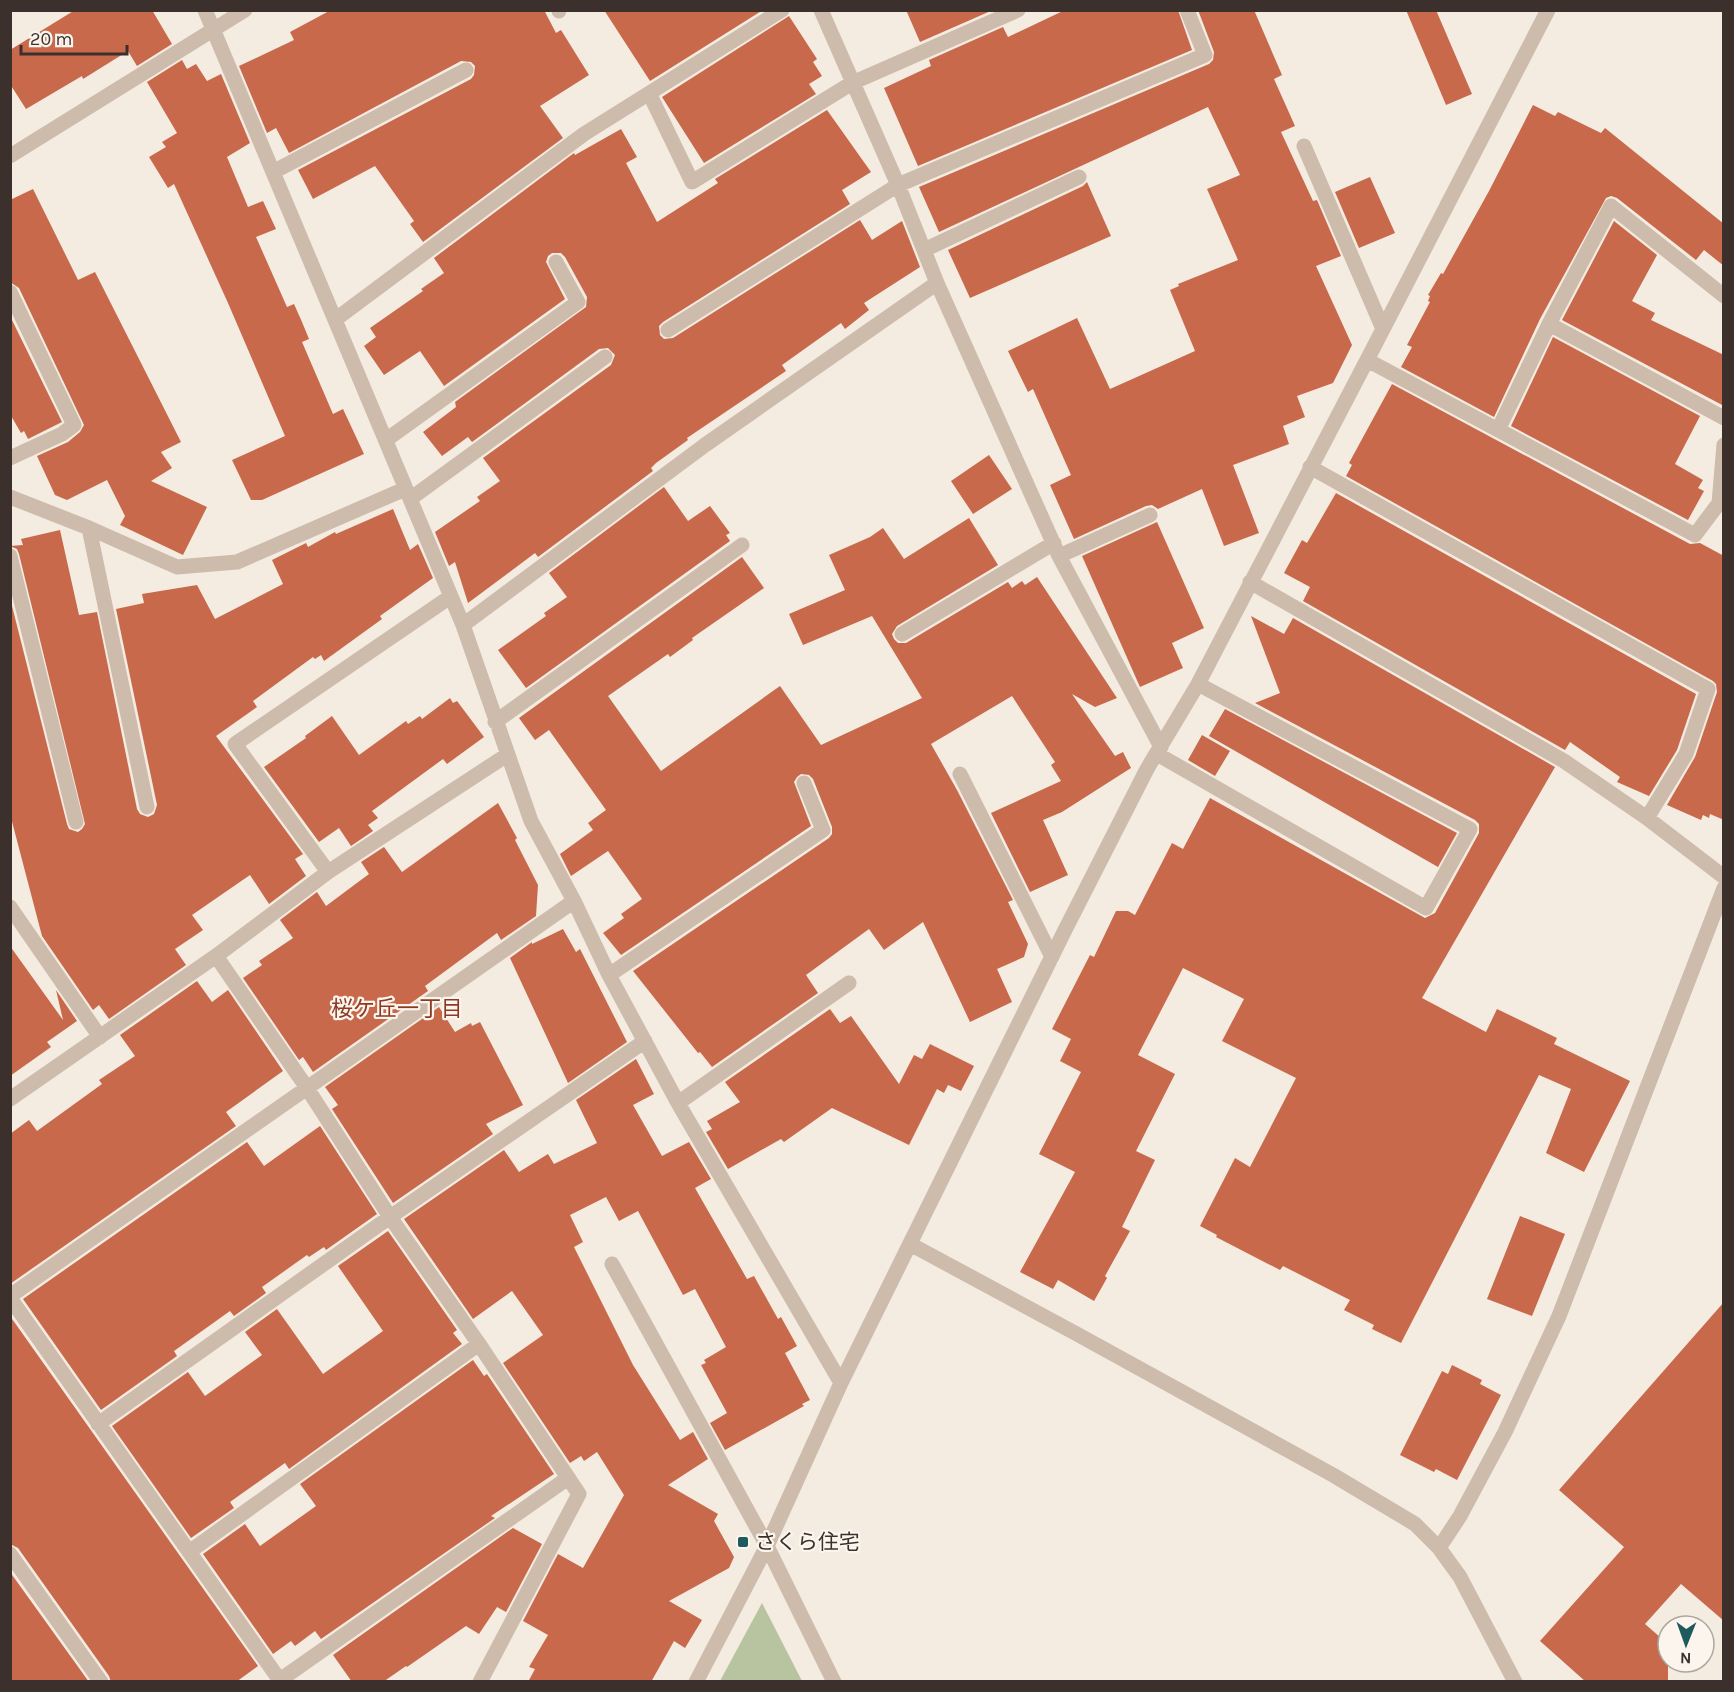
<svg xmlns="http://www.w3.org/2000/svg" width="1734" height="1692" font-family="Karla,'Noto Sans JP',sans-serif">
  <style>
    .green { fill: #b8c4a0 }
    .building { fill: #c8694b }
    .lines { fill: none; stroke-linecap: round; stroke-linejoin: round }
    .minor { stroke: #cdbbac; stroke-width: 15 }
    .poi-dot { fill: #1f5a5e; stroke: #fbf5ee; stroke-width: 2 }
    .labels { text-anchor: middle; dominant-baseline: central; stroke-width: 4.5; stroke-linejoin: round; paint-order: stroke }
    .poi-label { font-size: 21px; fill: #3b302b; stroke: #fbf5ee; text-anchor: start }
    .neighbourhood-label { font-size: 22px; fill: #8c3b22; stroke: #fbf5ee }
  </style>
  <rect width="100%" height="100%" fill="#f4ebe1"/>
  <path class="green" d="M762,1603L802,1681H720Z"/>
  <path class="building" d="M75,10H152L172,44L137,66L128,51L83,79L82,76L26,109L10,84V50Z
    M331,10H544L556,33L561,30L589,75L540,106L563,138L423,242L410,224L414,221L375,166L313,199L298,170L471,79L474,75L475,66L471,62L461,61L289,153L276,128L267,133L239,66L294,40L290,32Z
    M604,10H763L650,81Z
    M906,10H993L920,42Z
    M1065,10H1178L1192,50L918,166L884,88L931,66L929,60L1003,27L1008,37Z
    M1198,10H1254L1282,75L1274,79L1295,126L1281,132L1313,201L1317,200L1341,256L1316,266L1352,345L1333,383L1297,396L1305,417L1283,426L1289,444L1233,465L1259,533L1224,546L1202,489L1158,509L1152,505L1146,506L1074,539L1050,485L1071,475L1033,389L1028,392L1008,351L1077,318L1110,389L1195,351L1170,290L1179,286L1178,284L1238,260L1207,189L1240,175L1208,107L939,232L919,187L1209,64L1213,60L1214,52Z
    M1406,10H1436L1472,94L1446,105Z
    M789,16L817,59L813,62L822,76L809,84L816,94L704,163L662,97Z
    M182,60L187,69L196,64L207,81L221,74L250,143L227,157L248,207L263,201L276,229L256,237L287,307L294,304L302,322L309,339L302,342L333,414L343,409L364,454L262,500H251L232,460L285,436L228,303L174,184L168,188L149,157L166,147L162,142L177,133L147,82Z
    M1533,105L1555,116L1558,112L1601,133L1605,128L1724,224V266L1704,250L1696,260L1617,198L1611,196L1606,198L1540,319L1494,417L1401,367L1412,347L1407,345L1430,302L1428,301L1430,296L1428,295L1441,273L1443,274L1489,191Z
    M827,110L871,172L842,190L850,204L663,322L659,326L660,335L664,339L673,338L860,220L872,240L902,221L920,267L864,303L869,310L845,329L841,323L782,365L786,371L687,438L688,440L656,463L651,468L653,471L538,557L535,553L468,603L455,562L449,566L435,532L480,501L477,497L500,481L483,458L611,365L615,355L608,348L599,349L472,442L468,437L442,456L423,432L456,407L455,402L586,307L587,297L565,257L561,253H552L548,256L546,262L565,299L444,386L420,351L384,375L364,346L376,337L370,328L423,291L421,289L444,273L434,258L574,153L575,155L621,129L637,157L626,163L657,222L718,183L715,179Z
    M1370,177L1395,233L1359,248L1335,192Z
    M1087,182L1111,236L970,298L948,250L1083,186Z
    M33,189L78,280L95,272L181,442L161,452L172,468L151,481L207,507L183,555L120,525L125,516L107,480L67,500L55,495L37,456L68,442L80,432L84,425L19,288L10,282V200Z
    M1614,221L1657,255L1632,301L1655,313L1651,320L1724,355V406L1562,320Z
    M10,316L62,422L28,439L24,431L21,433L10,414Z
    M1553,337L1700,416L1675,464L1703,480L1698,488L1704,491L1688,520L1511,426Z
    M1392,384L1690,544L1700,543L1724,556V820L1710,814L1709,818L1703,815L1701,820L1667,805L1695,757L1717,692L1716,684L1713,681L1346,476L1352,465L1349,463Z
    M989,455L1012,489L973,514L951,481Z
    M664,487L688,521L710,506L730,533L726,535L730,541L526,688L498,650L546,616L544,613L567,597L549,573Z
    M1336,493L1696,694L1677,750L1649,796L1617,782L1620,777L1570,742L1565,750L1303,601L1310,587L1284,573L1302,540L1307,543Z
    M393,509L410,550L418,544L433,578L380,616L382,619L324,661L321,655L315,659L313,657L253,701L257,707L216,736L303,854L295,859L306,876L269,904L250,875L192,915L203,930L175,949L186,965L109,1019L99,1005L93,1010L42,936L10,814V598L67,824L69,829L78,832L82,829L85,824L19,554L17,549L10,546L23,545L21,539L60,530L79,615L97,612L137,809L140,814L148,817L154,814L157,805L116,609L144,603L142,594L197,585L215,619L283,584L272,560L306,543L308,547L335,532L336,534Z
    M969,518L998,565L897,626L892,634L894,639L898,643H906L1008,582L1012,588L1022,581L1025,585L1037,577L1117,698L1095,707L1072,694L1115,756L1123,752L1131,768L1062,812L1043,820L1068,875L1030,892L991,813L1061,781L1051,765L1055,762L1012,696L931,744L957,790L1013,900L1008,902L1028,944L1024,957L997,969L1012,1002L970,1022L923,922L884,950L869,929L806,975L818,993L712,1067L700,1052L698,1053L633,971L829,838L832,834V827L813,779L809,775L801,774L797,777L794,782L811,826L621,955L603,933L624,918L621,914L642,899L608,851L571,876L560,854L593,830L588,823L606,810L549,730L535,740L519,718L742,557L764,588L692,638L693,640L670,657L668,654L608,696L661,771L780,686L821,745L922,698L872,616L803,645L789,614L845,590L829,555L870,537L883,528L904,559Z
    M1157,522L1204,628L1172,643L1183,668L1140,687L1082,556Z
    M1251,616L1284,634L1293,618L1555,767L1422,998L1486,1032L1497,1009L1557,1038L1554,1044L1630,1081L1584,1172L1546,1153L1571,1089L1539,1075L1401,1343L1372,1329L1374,1325L1344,1310L1350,1300L1283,1266L1280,1270L1216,1237L1217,1235L1200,1226L1235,1158L1250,1167L1296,1078L1222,1041L1244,999L1183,968L1138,1055L1175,1074L1136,1151L1155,1160L1122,1227L1130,1231L1105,1276L1107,1278L1094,1301L1058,1280L1053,1289L1020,1272L1075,1172L1039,1154L1081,1072L1060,1061L1071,1039L1052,1029L1090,955L1094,957L1116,911H1128L1135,915L1172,843L1183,849L1210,798L1425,918L1435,913L1479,833V824L1475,820L1255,703L1280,693Z
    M450,698L453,703L457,701L484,737L447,764L443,759L372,811L378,818L368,825L373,831L351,846L339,828L319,842L264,767L306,738L305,736L332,716L359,755L406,721L408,724L420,716L422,719Z
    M1225,709L1457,833L1438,867L1209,736Z
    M1202,735L1230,751L1215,776L1188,760Z
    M498,803L517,838L515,840L538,885L536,916L501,940L497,933L425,986L428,991L313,1072L303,1057L299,1060L243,978L262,965L259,961L293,938L280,920L317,892L326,906L369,874L361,862L384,847L402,872Z
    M563,929L576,952L580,949L627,1042L568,1083L510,958L532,942V944Z
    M10,946L63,1020L56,990L77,1021L47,1042L51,1047L10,1076Z
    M197,981L212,1002L228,990L283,1071L226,1112L236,1126L10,1284V1134L29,1120L37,1131L102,1084L99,1080L135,1056L120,1035Z
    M439,1007L455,1032L471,1023L472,1026L480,1022L523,1105L486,1124L493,1134L393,1203L332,1109L338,1105L325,1087Z
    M830,1009L840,1023L851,1016L899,1084L914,1055L922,1059L930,1044L974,1066L961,1091L948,1085L944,1093L937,1089L909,1145L832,1108L784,1142L781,1139L728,1169L706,1132L712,1129L707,1121L740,1102L725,1082Z
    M636,1059L654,1094L633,1105L662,1156L689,1142L711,1179L695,1188L747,1279L754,1276L778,1319L781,1317L797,1346L785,1353L810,1400L802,1404L804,1406L725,1450L710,1423L727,1413L701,1365L706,1363L704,1360L726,1347L695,1289L683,1295L638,1211L619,1221L606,1197L570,1215L583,1242L574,1247L633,1365L680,1440L693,1432L708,1459L668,1485L718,1514L714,1521L734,1557L729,1568L669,1601L702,1620L685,1648L674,1641L651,1682H528L535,1669L529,1667L548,1635L523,1621L558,1554L583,1568L624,1495L597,1452L584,1461L581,1456L570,1463L503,1363L543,1335L512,1291L473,1319L404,1219L504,1150L519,1172L548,1154L554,1164L597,1143L576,1100Z
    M320,1126L377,1214L326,1250L324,1247L309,1257L307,1255L262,1287L266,1293L234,1316L230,1311L174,1351L177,1356L101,1410L23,1299L247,1142L264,1166Z
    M1520,1216L1565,1234L1532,1316L1487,1299Z
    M388,1231L457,1330L453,1333L462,1344L289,1469L285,1463L230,1502L234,1508L191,1538L112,1426L188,1372L205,1396L262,1355L245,1332L277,1309L323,1374L383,1331L338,1266Z
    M1724,1302V1621L1681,1584L1645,1624L1668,1644V1682H1586L1540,1641L1624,1547L1559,1490Z
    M10,1316L258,1666L236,1682H111L109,1676L18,1548L10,1544Z
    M473,1360L484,1376L487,1374L554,1474L491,1516L495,1518L321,1639L315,1631L295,1646L291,1641L273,1654L203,1554L245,1524L260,1546L316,1506L300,1484Z
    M1452,1365L1482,1380L1480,1384L1501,1395L1457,1480L1436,1469L1434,1472L1400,1455L1442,1371L1448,1374Z
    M513,1528L542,1544L506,1612L497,1607L479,1634L466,1626L407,1667L406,1666L383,1682H352L333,1655Z
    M10,1572L89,1682H10Z"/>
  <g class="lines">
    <path class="minor" d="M205,10L463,625L531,821L574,901L609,975L678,1103L841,1383
      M821,10L898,185L937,283L1059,556L1161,747
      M559,11V10
      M650,95L692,182L852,83L1018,10
      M1304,146L1383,329
      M10,156L245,10
      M273,172L466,70
      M924,250L1079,177
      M10,292L74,425L62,434L10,458
      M336,319L584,134L782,10
      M1549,324L1724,418
      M668,330L898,185L1205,55L1187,10
      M1367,360L1695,535L1719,503L1724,445
      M1498,430L1549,324L1611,206L1724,296
      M386,440L578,302L556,262
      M1310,467L1708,689L1686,754L1647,818
      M10,497L89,528L177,567L237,562L405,489
      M410,499L605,357
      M89,528L147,807
      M10,556L76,822
      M1059,556L1150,515
      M1250,582L1564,761L1647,818L1724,877
      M463,625L705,445L937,283
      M902,634L1054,543
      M495,722L742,545
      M1157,754L1426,908L1470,829L1198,684
      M960,774L1052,957
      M328,872L235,744L450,597
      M10,907L100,1037
      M216,956L307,1088L390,1217L479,1344L579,1494L480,1682
      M609,975L823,830L804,783
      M10,1099L216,956L328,872L507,755
      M678,1103L849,983
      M910,1244L1075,1333L1333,1475L1415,1524L1439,1548L1460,1577L1515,1682
      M612,1264L767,1546L834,1682
      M10,1296L574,901
      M10,1298L281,1682
      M98,1424L390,1217L645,1041
      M1439,1548L1460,1516L1505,1432L1559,1316L1724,888
      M189,1552L479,1344
      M10,1554L101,1682
      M280,1680L568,1478
      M696,1682L767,1546L841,1383L1065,930L1147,769L1198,684L1367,360L1548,10"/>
  </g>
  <rect class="poi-dot" x="737" y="1536" width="12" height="12" rx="3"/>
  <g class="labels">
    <g class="poi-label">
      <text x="755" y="1542">さくら住宅</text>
    </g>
    <g class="neighbourhood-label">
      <text x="397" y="1009">桜ケ丘一丁目</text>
    </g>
  </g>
  <rect width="1734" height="1692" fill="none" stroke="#3b302b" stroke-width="24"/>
  <g transform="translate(1686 1644) rotate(181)"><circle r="28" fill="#fbf5ee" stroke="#aea6a0" stroke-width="1.5"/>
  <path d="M0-4.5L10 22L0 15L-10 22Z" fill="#1f5a5e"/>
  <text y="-9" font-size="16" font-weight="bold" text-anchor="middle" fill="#3b302b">N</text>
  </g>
  <path d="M21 45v9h106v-9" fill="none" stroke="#3b302b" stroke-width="3"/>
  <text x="30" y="45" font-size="18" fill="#3b302b" stroke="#fbf5ee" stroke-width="4.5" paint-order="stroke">20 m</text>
</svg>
